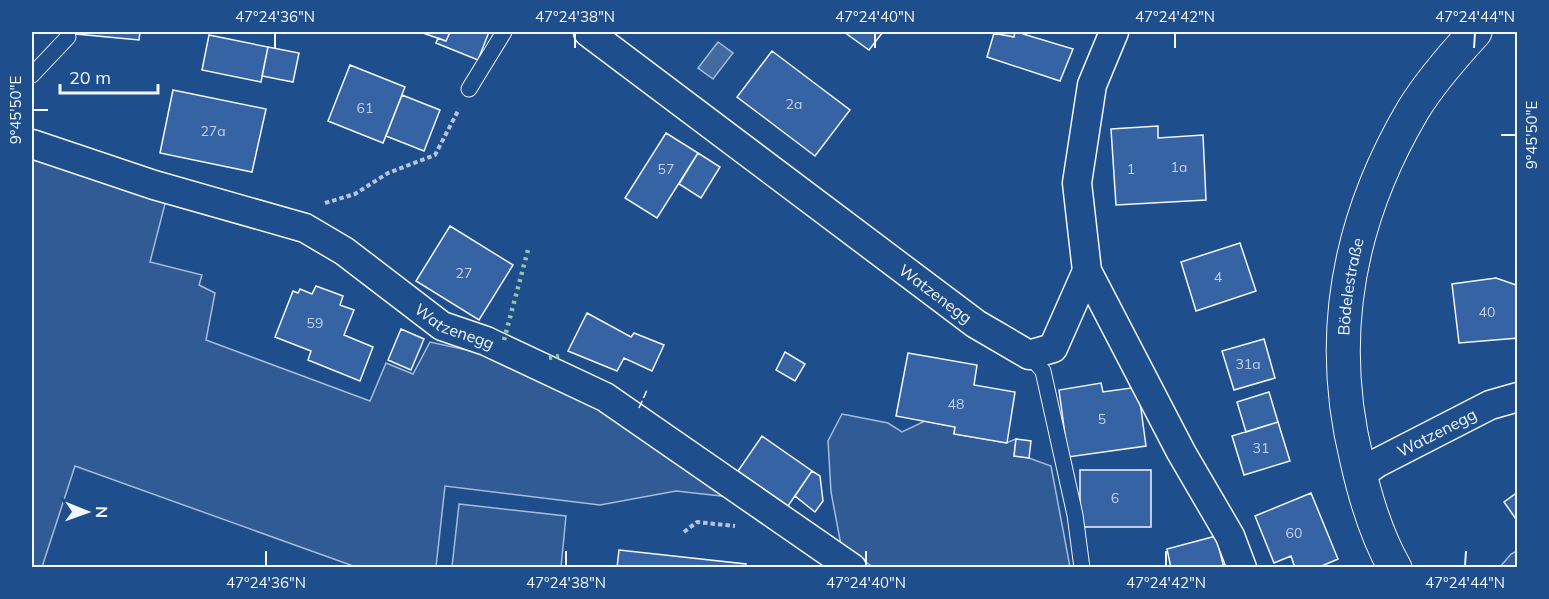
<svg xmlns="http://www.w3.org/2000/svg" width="1549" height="599" font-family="Mulish,sans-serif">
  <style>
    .built { fill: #305b95; stroke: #a8bbd7; stroke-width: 1.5 }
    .water { fill: #446ba0; stroke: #a8bbd7; stroke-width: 1.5 }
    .building { fill: #3563a3; stroke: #f2f6ff; stroke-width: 1.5 }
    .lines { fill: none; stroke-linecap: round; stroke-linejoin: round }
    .lane-casing { stroke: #f2f6ff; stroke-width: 17 }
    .street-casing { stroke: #f2f6ff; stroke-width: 31 }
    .secondary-casing { stroke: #f2f6ff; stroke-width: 35 }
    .path { stroke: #b3c4dc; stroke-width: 4; stroke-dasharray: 4.5 3; stroke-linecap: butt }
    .lane { stroke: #1f4e8c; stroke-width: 15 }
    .street { stroke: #1f4e8c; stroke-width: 28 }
    .secondary { stroke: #1f4e8c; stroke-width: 33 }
    .hedge { stroke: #97c8a6; stroke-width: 4.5; stroke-dasharray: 3 4.5; stroke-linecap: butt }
    .fence { stroke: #f2f6ff; stroke-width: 1.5; stroke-dasharray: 8 3; stroke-linecap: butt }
    .ticks { fill: none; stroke: #f2f6ff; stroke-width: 2 }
    .labels { text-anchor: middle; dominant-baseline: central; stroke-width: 4.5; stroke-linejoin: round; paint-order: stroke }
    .number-label { font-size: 14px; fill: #c3d1e8 }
    .street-label { font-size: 16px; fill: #f2f6ff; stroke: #1f4e8c }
    .neatline { fill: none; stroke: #f2f6ff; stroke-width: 2 }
    .ticks-label { font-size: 15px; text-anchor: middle; fill: #f2f6ff }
  </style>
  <rect width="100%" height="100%" fill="#1f4e8c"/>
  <path class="built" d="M32,153L166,200L150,262L202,275L199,285L215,293L206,340L370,401L386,363L413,374L430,342L476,352L597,406L730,497L676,491L600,505L445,486L436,567H356L75,466L42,567L32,568Z
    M842,414L888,423L902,432L925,421L955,427L954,434L1006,443L1016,439L1014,456L1029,458L1051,466L1070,567H873L841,545L831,492L828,441Z
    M459,504L566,516L561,567H452Z
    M1517,551V567H1500L1511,554Z"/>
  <path class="water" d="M718,42L733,53L713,79L698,68Z"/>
  <path class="building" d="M76,32H140L139,40L76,34Z
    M420,32H450L446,41Z
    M450,32H489L478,60L436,43L438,38L446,41Z
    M844,32H883L869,50Z
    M986,32H1015L1014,37Z
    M1015,32H1023V34L1073,49L1060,81L987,57L994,33L1014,37Z
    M209,35L268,47L261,82L202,70Z
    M268,47L299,53L293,82L262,76Z
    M772,51L850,110L815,156L737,97Z
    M350,65L405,87L383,143L328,121Z
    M173,90L266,109L252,172L160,153Z
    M402,95L440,110L424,151L386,136Z
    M1158,126V138L1203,135L1206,200L1116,205L1111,129Z
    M666,133L698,153L657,218L625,198Z
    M698,153L720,167L701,198L679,184Z
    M450,226L513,265L479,320L416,281Z
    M1240,243L1256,291L1196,311L1181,262Z
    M1496,278L1516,285L1518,280V338L1459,343L1452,284Z
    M316,286L343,296L340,305L354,310L344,335L373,347L360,381L308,360L311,351L275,337L293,291L298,293L300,289L312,294Z
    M587,313L631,337L634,333L664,345L652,371L624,358L617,371L568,351Z
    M401,329L424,339L411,370L388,360Z
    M1264,339L1275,378L1234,390L1222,351Z
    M785,352L805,364L795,381L776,370Z
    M908,353L977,365L974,385L1015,392L1007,443L954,434L955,427L896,416Z
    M1101,383L1103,392L1138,387L1146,446L1068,457L1059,390Z
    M1269,392L1278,422L1246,432L1237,402Z
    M1278,422L1290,461L1244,475L1232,436Z
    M762,436L812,471L788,506L738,471Z
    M1016,439L1031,441L1029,458L1014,456Z
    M1080,470H1151V527H1080Z
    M812,471L820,476L823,501L815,512L795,496Z
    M1518,492V522L1504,502Z
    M1311,493L1338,559L1317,568H1295L1291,556L1274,563L1255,516Z
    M1216,536L1224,568H1171L1167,549Z
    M619,550L746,564L745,568H617Z"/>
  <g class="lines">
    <defs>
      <path id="lane" d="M32,75L68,37
        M469,89L504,32
        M1029,355L1043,371L1075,515L1082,568"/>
      <g id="street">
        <path id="s1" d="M588,32L976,324L1029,355L1053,348L1087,271"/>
        <path d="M1114,32L1092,85L1077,183L1087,271L1181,452L1230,536L1242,568"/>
        <path id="s2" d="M32,144L154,185L305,228L344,251L442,326L486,341L605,397L852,568"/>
        <path id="s3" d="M1360,475L1377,463L1490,405L1518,397"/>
      </g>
      <g id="secondary">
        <path id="s4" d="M1395,568C1376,535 1365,497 1357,461C1326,336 1348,220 1413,110C1430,82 1453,56 1475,32"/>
      </g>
    </defs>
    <use href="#lane" class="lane-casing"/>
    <use href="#street" class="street-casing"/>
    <use href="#secondary" class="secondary-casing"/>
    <path class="path" d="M325,203L355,194L388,173L435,155L459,109
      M684,532L697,522L735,526"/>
    <use href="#lane" class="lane"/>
    <use href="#street" class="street"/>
    <use href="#secondary" class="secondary"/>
    <path class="hedge" d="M504,340L528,250
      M549,358L559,356"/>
    <path class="fence" d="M639,408L647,390"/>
  </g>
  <path class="ticks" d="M275,48V33M575,48V33M875,48V33M1175,48V33M1474,48L1475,33M33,110H48M1501,135H1516M266,566V551M566,566V551M866,566V551M1166,566V551M1465,566L1466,551"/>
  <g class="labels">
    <g class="number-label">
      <text x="794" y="104">2a</text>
      <text x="365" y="108">61</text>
      <text x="213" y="131">27a</text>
      <text x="1179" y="167">1a</text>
      <text x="666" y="169">57</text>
      <text x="1131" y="169">1</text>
      <text x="464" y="273">27</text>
      <text x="1218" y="277">4</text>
      <text x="1487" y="312">40</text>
      <text x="315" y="323">59</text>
      <text x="1248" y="364">31a</text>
      <text x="956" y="404">48</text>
      <text x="1102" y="419">5</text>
      <text x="1261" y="448">31</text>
      <text x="1115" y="498">6</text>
      <text x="1294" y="533">60</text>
    </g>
    <g class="street-label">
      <text stroke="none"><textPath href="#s4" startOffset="290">Bödelestraße</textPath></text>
      <text stroke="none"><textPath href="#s1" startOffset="435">Watzenegg</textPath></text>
      <text stroke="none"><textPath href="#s2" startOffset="466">Watzenegg</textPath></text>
      <text stroke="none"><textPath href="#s3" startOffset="88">Watzenegg</textPath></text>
    </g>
  </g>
  <rect width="1549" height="599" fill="none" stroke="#1f4e8c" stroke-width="66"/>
  <g transform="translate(87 512) rotate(91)" stroke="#1f4e8c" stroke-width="4.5" paint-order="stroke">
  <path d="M0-4.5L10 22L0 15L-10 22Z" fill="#f2f6ff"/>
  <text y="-9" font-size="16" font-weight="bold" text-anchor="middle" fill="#f2f6ff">N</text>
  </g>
  <path d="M60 84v9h98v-9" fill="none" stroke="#f2f6ff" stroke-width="3"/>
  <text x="69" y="84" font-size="18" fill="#f2f6ff" stroke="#1f4e8c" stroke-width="4.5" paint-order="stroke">20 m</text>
  <rect x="33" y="33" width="1483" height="533" class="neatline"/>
  <g class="ticks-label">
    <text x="275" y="22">47°24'36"N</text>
    <text x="575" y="22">47°24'38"N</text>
    <text x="875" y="22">47°24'40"N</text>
    <text x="1175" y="22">47°24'42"N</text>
    <text x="1475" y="22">47°24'44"N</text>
    <text transform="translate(16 110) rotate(-90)" y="5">9°45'50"E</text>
    <text transform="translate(1532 135) rotate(-90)" y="5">9°45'50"E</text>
    <text x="266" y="588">47°24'36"N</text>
    <text x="566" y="588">47°24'38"N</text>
    <text x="866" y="588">47°24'40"N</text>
    <text x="1166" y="588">47°24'42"N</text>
    <text x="1465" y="588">47°24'44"N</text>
  </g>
</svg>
